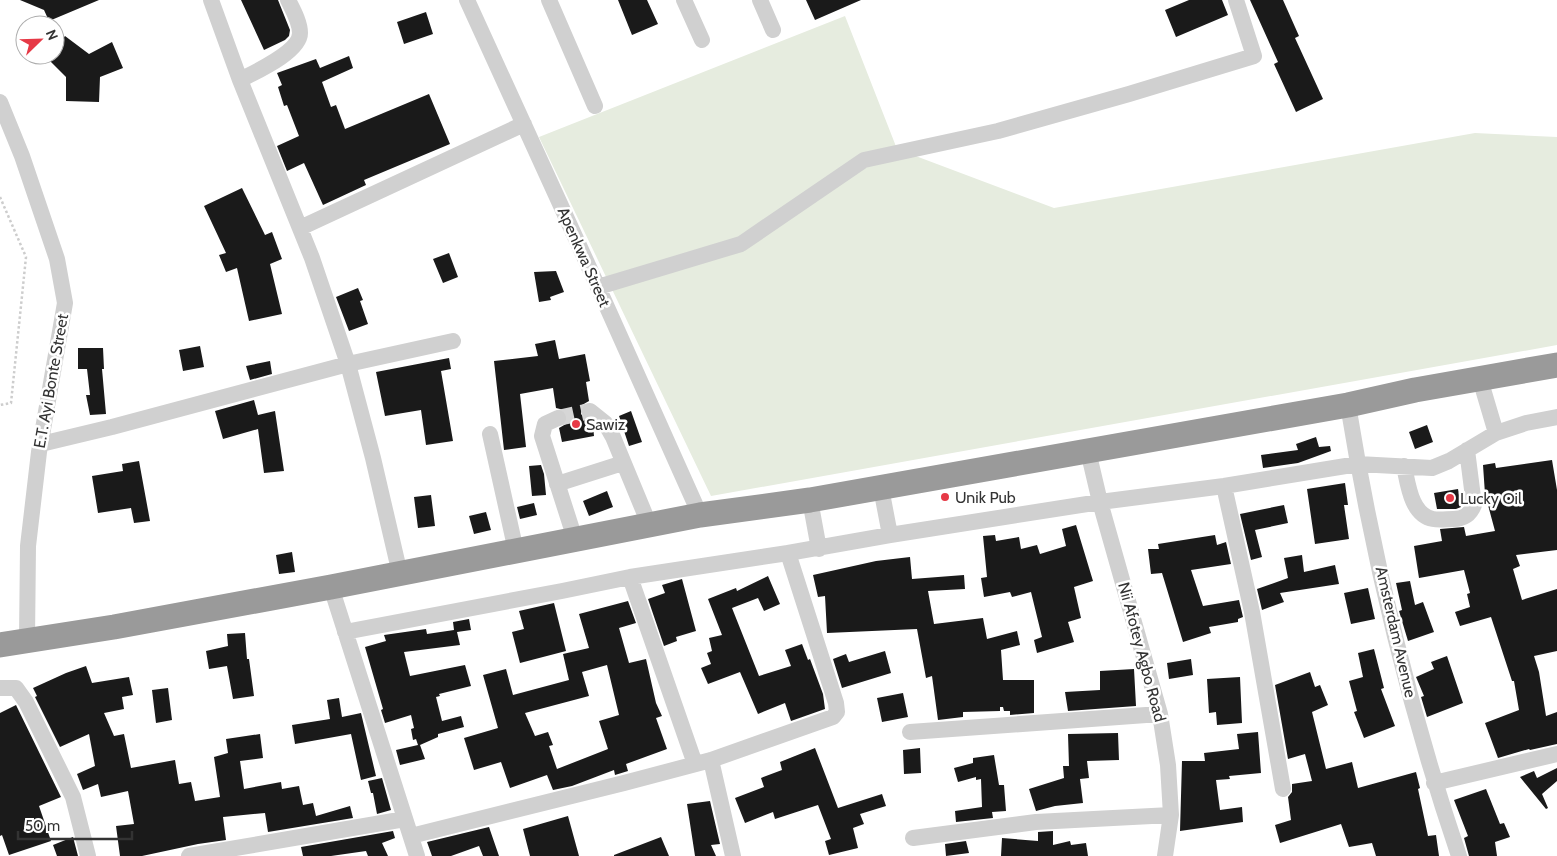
<svg xmlns="http://www.w3.org/2000/svg" width="1557" height="856" font-family="Cabin,sans-serif">
  <style>
    .green { fill: #e6ecdf }
    .building { fill: #1a1a1a; fill-rule: evenodd }
    .lines { fill: none; stroke-linecap: round; stroke-linejoin: round }
    .minor-tunnel { stroke: #d6d6d6; stroke-width: 16; stroke-dasharray: 16 8; stroke-linecap: butt }
    .path { stroke: #cdcdcd; stroke-width: 2.5; stroke-dasharray: 2.5 2.5; stroke-linecap: butt }
    .minor { stroke: #d0d0d0; stroke-width: 16 }
    .highway { stroke: #9a9a9a; stroke-width: 25 }
    .poi-dot { fill: #e63946; stroke: #fff; stroke-width: 2 }
    .labels { text-anchor: middle; dominant-baseline: central; stroke-width: 5; stroke-linejoin: round; paint-order: stroke }
    .street-label { font-size: 16px; fill: #333; stroke: #fff }
    .poi-label { font-size: 16px; fill: #333; stroke: #fff; text-anchor: start }
  </style>
  <rect width="100%" height="100%" fill="#fff"/>
  <path class="green" d="M845,16L897,149L1054,208L1475,133L1557,137V345L711,496L539,137Z"/>
  <path class="building" d="M20,0H99L49,21L44,10Z
    M241,0H278L290,30L289,36L285,40L264,50Z
    M618,0H647L658,24L632,35Z
    M806,0H861L815,20Z
    M1189,0H1222L1228,15L1176,37L1165,10Z
    M1250,0H1283L1299,36L1295,38L1323,99L1296,112L1274,64L1278,62Z
    M426,12L433,34L404,44L397,22Z
    M65,36L89,54L112,42L123,68L100,77L99,102L66,101V77L47,58L49,55H55V48Z
    M349,56L353,68L322,82L331,107L336,105L345,129L429,94L450,144L364,180L366,185L323,205L304,163L287,171L277,146L299,136L287,105L284,106L278,87L282,85L277,73L316,59L320,68Z
    M242,188L265,235L272,232L282,259L270,264L282,314L249,321L237,268L226,272L219,255L226,253L204,206Z
    M449,253L458,277L443,283L433,259Z
    M556,271L564,292L550,297L551,300L539,302L534,272Z
    M358,288L363,300L360,301L368,324L349,331L336,297Z
    M555,340L559,359L585,354L590,381L586,382L589,401L582,405L581,414L593,426L594,436L562,442L559,428L566,424L568,418L564,410L556,408L553,388L520,394L526,447L504,450L494,361L538,356L535,344Z
    M200,346L204,367L183,371L179,350Z
    M78,348H103L104,369H102L106,414L90,415L86,395H90L87,369H78Z
    M449,358L451,369L441,371L453,441L426,445L421,410L385,416L376,372Z
    M270,361L272,374L250,380L246,366Z
    M254,400L258,415L275,411L284,471L264,473L258,429L223,439L215,411Z
    M631,411L642,442L629,446L619,416Z
    M1427,425L1433,442L1415,449L1409,432Z
    M1316,437L1319,447L1330,446L1331,451L1298,463L1263,468L1261,455L1298,450L1296,444Z
    M1552,460L1557,490V550L1516,555L1520,566L1513,569L1522,600L1557,589V651L1534,656L1539,672L1546,716L1557,712V744L1530,750L1529,749L1498,758L1485,723L1519,710L1514,681H1512L1491,617L1460,626L1455,612L1470,607L1467,594L1470,593L1464,570L1419,578L1414,546L1442,541L1440,529L1464,527L1466,536L1495,531L1485,494L1483,465L1495,463L1496,468Z
    M139,461L150,521L134,523L131,508L98,513L92,476L123,471L122,464Z
    M541,465L544,474L546,495L532,496L529,466Z
    M1345,483L1348,505H1344L1349,539L1315,544L1307,489Z
    M1458,489L1461,507L1456,509H1437L1434,493Z
    M607,491L613,507L589,516L583,501Z
    M431,495L435,526L418,528L414,497Z
    M534,503L537,515L520,519L517,507Z
    M1284,505L1288,523L1255,530L1262,557L1251,560L1240,514Z
    M486,512L491,530L474,534L469,516Z
    M1076,525L1093,581L1074,587L1081,618L1068,622L1074,642L1037,653L1034,640L1042,637L1031,592L1012,597L1010,592L984,597L981,578L987,577L983,536L995,535L996,541L1019,537L1021,549L1037,545L1040,554L1066,546L1062,529Z
    M1215,535L1217,545L1226,542L1231,564L1191,570L1203,606L1239,600L1243,617L1238,619V622L1209,627L1211,633L1183,642L1162,573L1151,574L1148,549H1159L1158,544Z
    M292,552L295,572L279,574L276,555Z
    M1302,555L1304,572L1335,565L1339,584L1280,593L1284,602L1262,610L1257,589L1288,578L1284,558Z
    M910,557L912,579L964,575L965,589L928,591L934,624L983,618L987,639L1017,631L1020,645L1001,650L1003,680H1034V713L1010,715V711H1004L1003,707H1000V711L963,712V717L938,720L932,676L926,678L917,629L827,633L825,596L818,597L813,575L876,561Z
    M768,576L780,604L764,611L758,598L732,608L759,676L791,666L785,650L802,644L808,660L810,659L823,694L825,709L791,721L785,703L758,714L740,672L708,684L701,668L711,664L707,653L712,651L709,638L722,635L708,599L736,588L737,591Z
    M682,579L696,631L676,637L677,641L664,646L648,599L665,593L662,585Z
    M1410,581L1415,605L1423,602L1434,632L1408,641L1399,611L1402,610L1396,583Z
    M1368,588L1375,619L1351,624L1344,593Z
    M628,601L636,623L619,628L629,663L646,659L656,703L662,716L656,718L667,749L626,764L628,771L615,775L614,770L572,786L553,790L547,775L510,788L501,762L474,770L464,738L498,728L483,675L506,669L513,695L569,680L563,654L589,648L579,614ZM607,665L619,715L599,721L608,749L557,769L549,746L553,745L548,732L535,736L525,713L589,696L582,672Z
    M554,603L566,651L520,663L512,632L524,629L519,611Z
    M469,619L471,630L457,632L460,645L404,652L410,676L465,665L471,686L439,694L440,696L436,697L442,721L461,716L464,727L438,734V737L420,745L425,759L400,765L396,750L418,745L416,739L413,740L411,729L414,728L411,715L385,723L381,710L383,709L365,647L386,641L384,635L426,629L427,634L454,630L453,622Z
    M245,633L247,659H249L254,696L233,699L227,666L209,669L206,651L228,646L227,634Z
    M1374,649L1384,688L1381,689L1395,726L1364,738L1354,712L1357,711L1349,681L1363,677L1358,653Z
    M885,651L891,673L842,688L833,659L846,654L849,662Z
    M1447,656L1463,703L1427,717L1421,697L1424,696L1416,677L1434,669L1431,662Z
    M1191,659L1193,675L1169,679L1167,663Z
    M86,666L92,683L129,677L133,695L122,697L124,709L104,713L114,736L124,734L131,768L175,760L179,784L191,782L195,801L220,797L214,757L228,753L226,739L260,734L263,758L240,761L244,789L281,782L282,789L299,786L303,805L313,803L316,816L350,806L353,818L268,832L265,813L223,817L226,840L198,844L142,856H120L116,826L134,824L128,791L101,797L98,784L83,790L77,774L95,766L89,734L60,747L35,697L37,696L33,688L66,673Z
    M1134,669L1136,706L1068,711L1065,692L1100,690V671Z
    M1310,672L1315,687L1320,685L1328,705L1312,712L1326,769L1352,762L1358,788L1416,772L1420,788L1418,789L1428,836L1436,835L1439,856H1376L1372,843L1349,847L1341,824L1280,843L1275,825L1291,820L1288,797L1292,792V784L1312,781L1305,754L1288,759L1275,685Z
    M1240,677L1242,723L1217,725L1216,712L1209,713L1207,679Z
    M168,688L172,720L156,723L152,690Z
    M903,693L908,717L882,722L877,698Z
    M339,698L342,717L361,713L376,776L361,780L351,734L295,744L292,725L330,719L327,700Z
    M16,705L61,797L39,806L51,841L9,855L2,835L0,836V713Z
    M1258,732L1261,773L1229,776L1230,779L1216,780L1220,810L1242,807L1243,822L1180,831L1182,761H1205L1204,753L1239,749L1237,734Z
    M1118,733L1119,760L1087,761L1089,778L1080,779L1083,803L1055,806L1036,811L1029,789L1064,778L1063,766H1069L1068,734Z
    M815,748L838,808L882,794L886,806L860,814L864,824L853,828L858,848L829,855L825,841L831,839L818,805L775,819L773,812L745,823L735,798L764,787L761,778L782,770L780,762Z
    M920,748L921,773L904,774L903,750Z
    M994,755L999,785H1004L1006,811L992,812L993,818L956,822L955,811L982,807L981,779L976,780V777L958,782L954,768L973,763V758Z
    M1557,768V781L1542,794L1548,808L1546,809L1520,777L1534,771L1537,778Z
    M382,778L391,810L377,814L373,793H371L368,781Z
    M1486,789L1500,824L1504,823L1510,837L1495,842L1497,856H1469L1464,838L1468,836L1454,800Z
    M710,801L720,844L711,845L716,856H695L687,804Z
    M568,816L579,856H530L523,829Z
    M489,827L499,856H483L479,846L451,856H432L427,842Z
    M393,831L395,838L382,843L388,856H368L366,851L331,856H303L301,847Z
    M1053,831V845L1070,841L1071,845L1086,843L1088,856H1001L1002,838L1038,841V832Z
    M73,837L78,856H57L53,845Z
    M661,837L669,856H614V855Z
    M966,841L969,853L946,856L945,844Z"/>
  <g class="lines">
    <path class="minor-tunnel" d="M558,418L590,411"/>
    <path class="path" d="M0,197L26,257L11,403L0,405"/>
    <path class="minor" d="M211,0L240,80L312,258L348,364L373,458L400,574
      M467,0L598,287L700,515
      M549,0L595,106
      M684,0L702,40
      M760,0L773,30
      M240,80C255,72 300,52 300,33C300,22 293,10 288,0
      M0,102L22,156L57,259L65,303L39,452L28,546L27,640
      M300,228L524,124
      M598,287L741,244L864,160L998,131L1129,94L1254,56L1236,0
      M1480,379L1496,433L1526,423L1557,417
      M1348,405C1373,558 1409,709 1459,856
      M590,411L605,423L613,437L649,524
      M558,418L545,424L542,436L575,539
      M490,434L516,551
      M41,444L112,427L348,364L453,341
      M1088,451L1100,502L1160,714L1168,765L1171,815L1165,856
      M1404,466C1408,484 1411,515 1433,519C1439,520 1447,519 1453,519C1464,519 1470,515 1474,505L1467,450
      M557,484L623,463
      M1224,486L1252,612L1283,789
      M881,488L890,535
      M810,500L819,549
      M788,553L890,535L1100,502L1224,486L1358,464L1432,468L1449,461L1496,433
      M630,577L695,764
      M331,587L417,856
      M345,632L562,591L630,577L788,553L836,703L837,712L833,717L711,760L624,783L411,836
      M0,688H16L26,702L73,797L88,856
      M910,732L1160,714
      M711,760L733,856
      M1434,783L1557,754
      M913,838L1036,822L1171,815
      M189,856L405,819"/>
    <path class="highway" d="M0,645L114,627L331,587L700,515L810,500L1348,405L1415,390L1557,365"/>
  </g>
  <g class="poi-dot">
    <circle cx="576" cy="424" r="5"/>
    <circle cx="945" cy="497" r="5"/>
    <circle cx="1450" cy="498" r="5"/>
  </g>
  <g class="labels">
    <g class="street-label">
      <text transform="translate(584 257) rotate(66)">Apenkwa Street</text>
      <text transform="translate(51 381) rotate(-80)">E.T. Ayi Bonte Street</text>
      <text transform="translate(1396 632) rotate(77)">Amsterdam Avenue</text>
      <text transform="translate(1142 652) rotate(75)">Nii Afotey Agbo Road</text>
    </g>
    <g class="poi-label">
      <text x="586" y="424">Sawiz</text>
      <text x="955" y="497">Unik Pub</text>
      <text x="1460" y="498">Lucky Oil</text>
    </g>
  </g>
  <g transform="translate(40 40) rotate(67)"><circle r="24" fill="#ffffff" stroke="#adadad"/>
  <path d="M0-4L9 19L0 12L-9 19Z" fill="#e63946"/>
  <text y="-8" font-size="14" font-weight="bold" text-anchor="middle" fill="#333333">N</text>
  </g>
  <path d="M18 831v8h114v-8" fill="none" stroke="#333333" stroke-width="2.5"/>
  <text x="25" y="831" font-size="15" fill="#333333" stroke="#ffffff" stroke-width="4" paint-order="stroke">50 m</text>
</svg>
